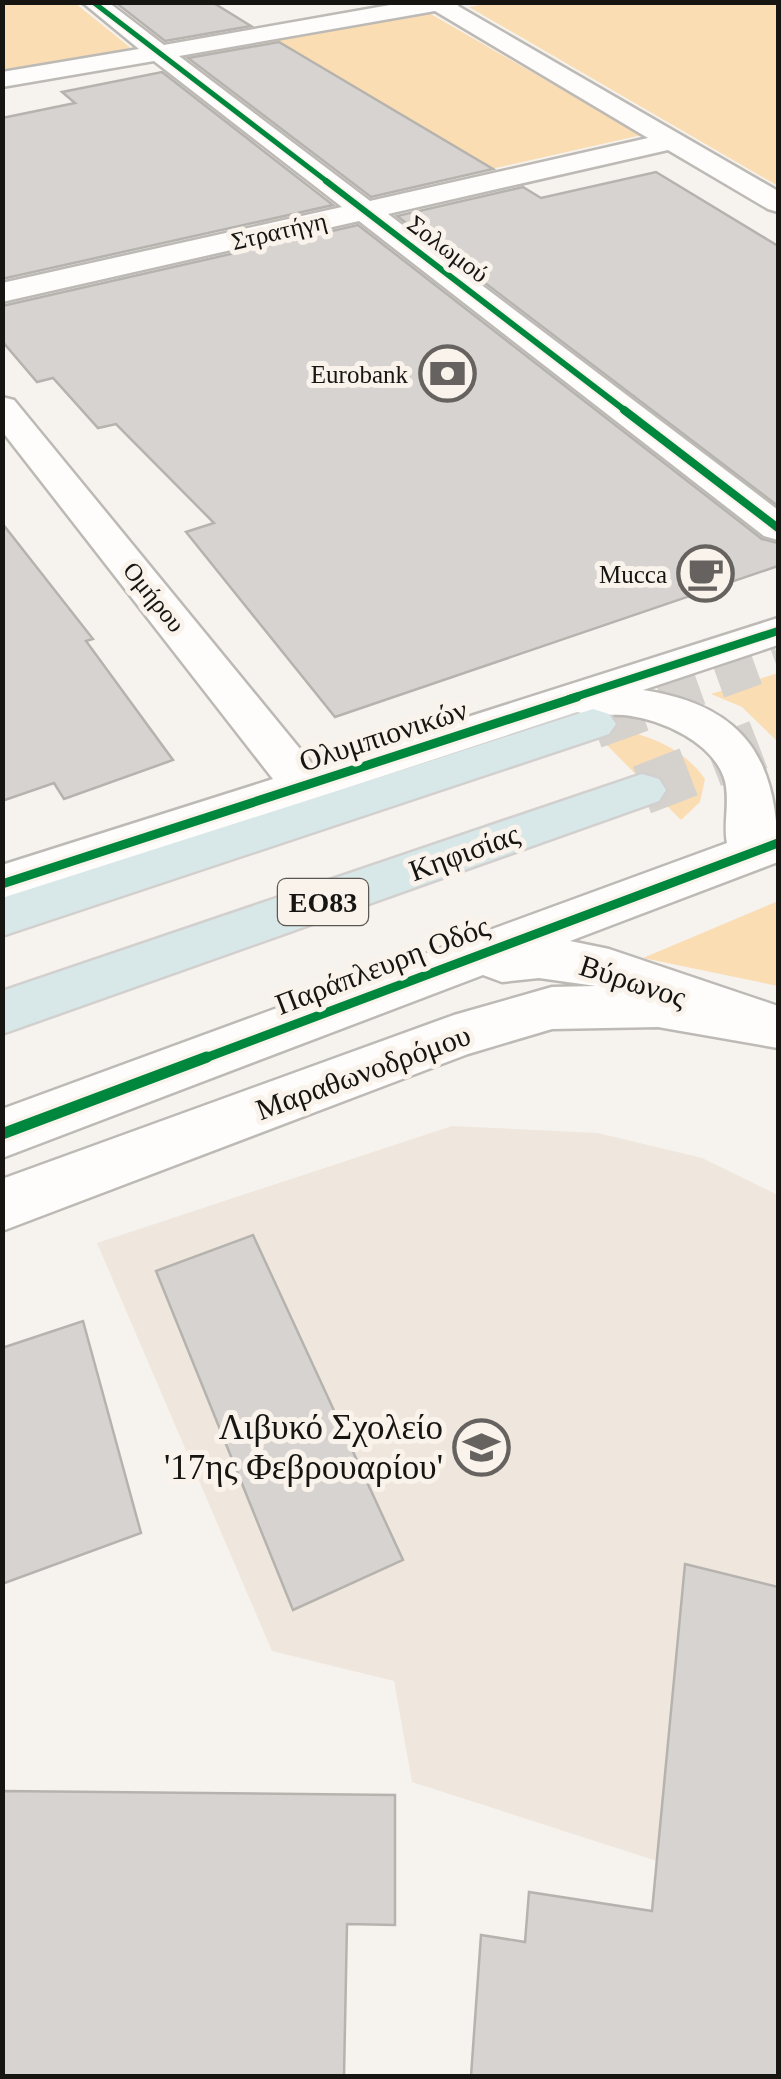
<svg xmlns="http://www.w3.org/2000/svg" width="781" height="2079" font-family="'Times New Roman',serif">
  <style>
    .built { fill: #efe7dd }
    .green { fill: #faddb3 }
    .building { fill: #d6d3d0; stroke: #b6b3af; stroke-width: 2.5 }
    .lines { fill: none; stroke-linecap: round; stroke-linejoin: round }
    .major-tunnel-far1 { stroke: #d5d1cd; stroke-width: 40; stroke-dasharray: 40 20; stroke-linecap: butt }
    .major-tunnel { stroke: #d5d1cd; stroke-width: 50; stroke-dasharray: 50 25; stroke-linecap: butt }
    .minor-casing { stroke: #bdbab6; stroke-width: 5 }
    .major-casing { stroke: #d2d0ce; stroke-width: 5 }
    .minor { fill: #fefdfc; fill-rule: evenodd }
    .major { fill: #d8e7e7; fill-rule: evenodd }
    .cycleway-far4-casing { stroke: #f9f3eb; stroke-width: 8 }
    .cycleway-far3-casing { stroke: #f9f3eb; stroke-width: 10 }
    .cycleway-far2-casing { stroke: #f9f3eb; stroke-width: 12 }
    .cycleway-far1-casing { stroke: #f9f3eb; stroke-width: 15 }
    .cycleway-casing { stroke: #f9f3eb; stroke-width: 18 }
    .cycleway-far4 { stroke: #00873e; stroke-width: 5 }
    .cycleway-far3 { stroke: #00873e; stroke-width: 6 }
    .cycleway-far2 { stroke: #00873e; stroke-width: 8 }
    .cycleway-far1 { stroke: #00873e; stroke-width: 9 }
    .cycleway { stroke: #00873e; stroke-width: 11 }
    .labels { text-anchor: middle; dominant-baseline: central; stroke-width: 10; stroke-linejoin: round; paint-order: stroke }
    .far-street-label { font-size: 25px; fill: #171512; stroke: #f9f3eb }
    .far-poi-label { font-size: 25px; fill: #171512; stroke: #f9f3eb; text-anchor: end }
    .shield { fill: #f9f3eb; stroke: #5b5853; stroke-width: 2.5 }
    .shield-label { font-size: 28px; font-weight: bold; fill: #171512 }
    .street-label { font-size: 30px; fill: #171512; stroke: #f9f3eb }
    .near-poi-label { font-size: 35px; fill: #171512; stroke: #f9f3eb; text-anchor: end }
  </style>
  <rect width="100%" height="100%" fill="#f6f2ee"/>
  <path class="built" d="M452,1126L598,1133L702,1158L778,1195V1900L412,1782L394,1681L272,1651L97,1243Z"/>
  <path class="green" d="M498,2L778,3V186L469,7Z
    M3,3H75L137,53L3,77Z
    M429,13L642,135L372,196L187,57Z
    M778,673V742L742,707L711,694Z
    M625,730C659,740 684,750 705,779L700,802L681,820L593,731Z
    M778,901V986L643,958Z"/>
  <path class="building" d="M115,2H212L251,26L165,41Z
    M279,42L493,169L371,197L188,58Z
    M162,72L333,205L2,279V118L75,103L62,92Z
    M656,172L778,246V506L397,216L523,187L541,198Z
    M358,225L762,539L778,543V566L335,717L186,532L214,523L116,424L98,428L53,378L37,382L2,341V306Z
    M2,523L93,639L86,641L173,760L64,799L54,783L2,801Z
    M253,1235L403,1560L293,1610L156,1271Z
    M83,1321L141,1533L2,1584V1348Z
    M685,1564L778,1587V2076H471L481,1935L525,1942L529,1892L652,1911Z
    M2,1791L395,1795V1925L347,1924L344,2076H2Z"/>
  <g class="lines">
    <path class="major-tunnel-far1" d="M661,699L778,657"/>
    <path class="major-tunnel" d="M593,724L668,697
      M642,790L778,737"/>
    <defs>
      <path id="minor" d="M82,2H108L164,45L407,2H460L458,6L778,191V212L768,209L668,150L388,214L778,510V540L764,536L359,221L2,302V283L342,207L154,61L2,87V72L139,49ZM435,11L648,138L370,201L179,56Z
        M2,397L14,400L314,766L778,618V645L643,690C752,707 778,766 778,862L570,941L609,949L778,1006V1048L658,1027L552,1029L468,1054L2,1231V1179L454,1015L552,987L596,986L539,978L502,982L483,975L2,1158V1109L727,843C723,824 730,803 725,781C714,742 661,719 624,715C608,714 593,716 577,712L2,902V865L273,779L2,431Z"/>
      <path id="major" d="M593,709L609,714L616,724L609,734L2,936V898Z
        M642,774L659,779L666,790L659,801L2,1034V991Z"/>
    </defs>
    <use href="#minor" class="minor-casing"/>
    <use href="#major" class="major-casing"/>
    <use href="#minor" class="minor"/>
    <use href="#major" class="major"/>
    <defs>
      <path id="cycleway-far4" d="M93,2L329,183"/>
      <path id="cycleway-far3" d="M326,181L627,412"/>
      <path id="cycleway-far2" d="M624,410L778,528
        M569,699L778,631"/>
      <path id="cycleway-far1" d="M2,884L577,697
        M200,1060L778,843"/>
      <path id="cycleway" d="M2,1134L207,1057"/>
    </defs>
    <use href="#cycleway-far4" class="cycleway-far4-casing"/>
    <use href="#cycleway-far3" class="cycleway-far3-casing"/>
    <use href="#cycleway-far2" class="cycleway-far2-casing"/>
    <use href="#cycleway-far1" class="cycleway-far1-casing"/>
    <use href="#cycleway" class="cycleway-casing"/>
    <use href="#cycleway-far4" class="cycleway-far4"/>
    <use href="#cycleway-far3" class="cycleway-far3"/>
    <use href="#cycleway-far2" class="cycleway-far2"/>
    <use href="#cycleway-far1" class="cycleway-far1"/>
    <use href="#cycleway" class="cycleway"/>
  </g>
  <defs>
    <symbol id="bank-ring" viewBox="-11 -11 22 22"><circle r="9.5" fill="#f9f3eb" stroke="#65625f" stroke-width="1.5"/><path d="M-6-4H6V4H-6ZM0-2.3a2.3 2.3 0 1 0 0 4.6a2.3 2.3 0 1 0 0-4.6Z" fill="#65625f"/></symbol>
    <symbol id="cafe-ring" viewBox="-11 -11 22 22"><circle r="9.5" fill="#f9f3eb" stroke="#65625f" stroke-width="1.5"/><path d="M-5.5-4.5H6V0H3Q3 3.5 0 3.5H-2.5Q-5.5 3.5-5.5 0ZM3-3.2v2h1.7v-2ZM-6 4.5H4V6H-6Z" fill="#65625f"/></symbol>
    <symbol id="school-ring" viewBox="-11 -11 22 22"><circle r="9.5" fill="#f9f3eb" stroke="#65625f" stroke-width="1.5"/><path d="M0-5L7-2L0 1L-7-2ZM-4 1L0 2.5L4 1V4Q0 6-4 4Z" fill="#65625f"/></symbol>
  </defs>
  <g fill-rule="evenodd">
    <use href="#bank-ring" x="416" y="342" width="63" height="63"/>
    <use href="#cafe-ring" x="674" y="542" width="63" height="63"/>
    <use href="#school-ring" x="450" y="1416" width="63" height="63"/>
  </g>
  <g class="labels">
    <g class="far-street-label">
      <text transform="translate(279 231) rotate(-13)">Στρατήγη</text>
      <text transform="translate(448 249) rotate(37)">Σολωμού</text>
      <text transform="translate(154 597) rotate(51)">Ομήρου</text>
    </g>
    <g class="far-poi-label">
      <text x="408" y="374">Eurobank</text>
      <text x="667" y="574">Mucca</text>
    </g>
    <rect class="shield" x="278" y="879" width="90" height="46" rx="8"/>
    <g class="shield-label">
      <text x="323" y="902">ΕΟ83</text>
    </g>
    <g class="street-label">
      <text transform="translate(383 735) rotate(-18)">Ολυμπιονικών</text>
      <text transform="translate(464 852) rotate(-20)">Κηφισίας</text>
      <text transform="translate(382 965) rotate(-21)">Παράπλευρη Οδός</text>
      <text transform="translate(633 981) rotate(18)">Βύρωνος</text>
      <text transform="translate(363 1072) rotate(-20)">Μαραθωνοδρόμου</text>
    </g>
    <g class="near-poi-label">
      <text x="443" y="1427">Λιβυκό Σχολείο<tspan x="443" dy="40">'17ης Φεβρουαρίου'</tspan></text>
    </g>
  </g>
  <rect width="781" height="2079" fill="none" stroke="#171512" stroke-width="10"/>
</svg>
